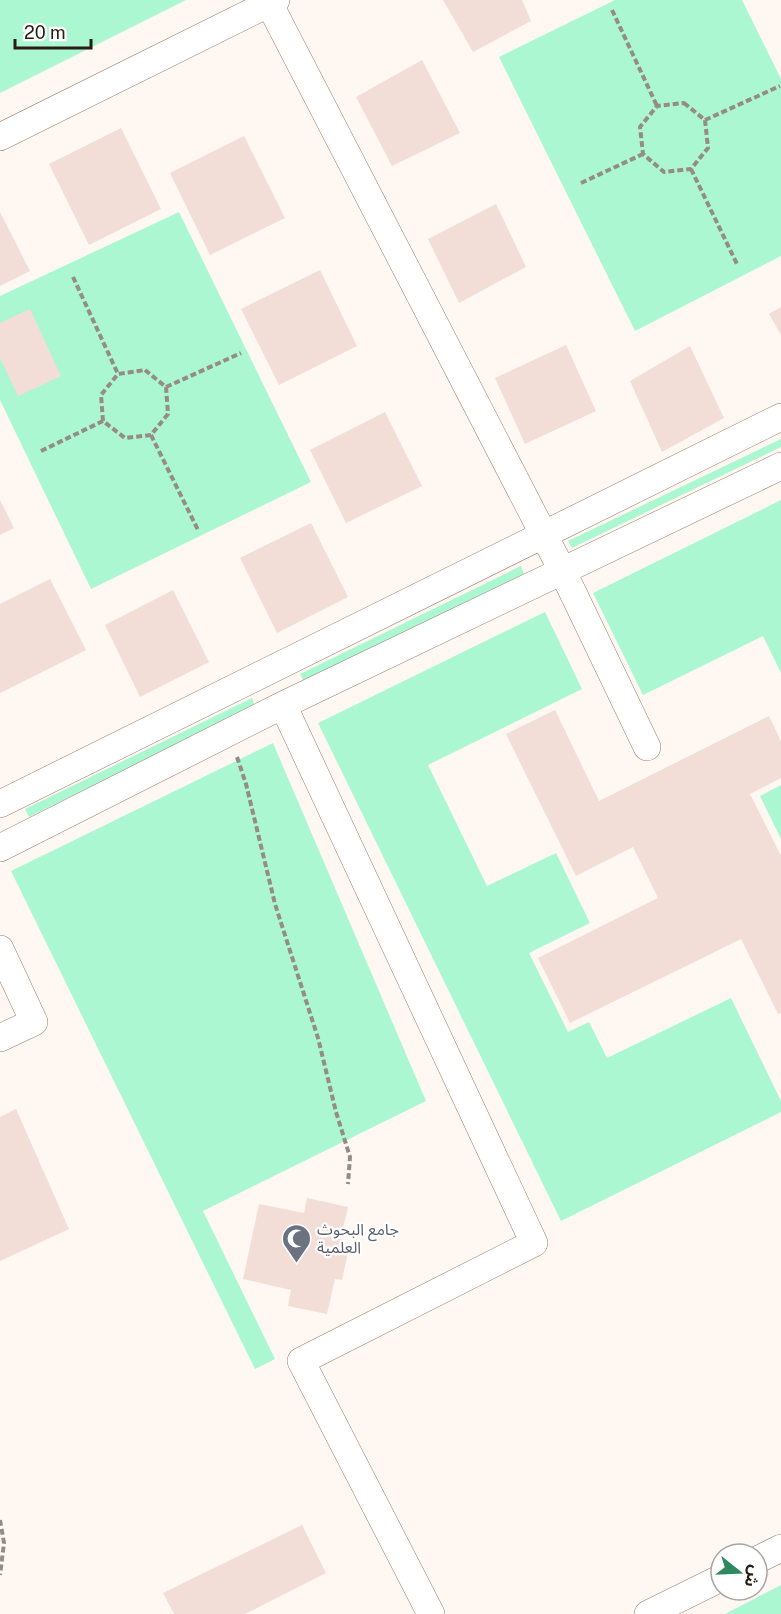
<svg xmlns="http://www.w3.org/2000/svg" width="781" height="1614" font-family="'Public Sans','Noto Sans Arabic',sans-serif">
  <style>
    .green { fill: #abf7d1 }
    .building { fill: #f2ded7 }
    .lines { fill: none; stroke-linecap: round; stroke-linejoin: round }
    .minor-casing { stroke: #9c7f6b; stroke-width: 28 }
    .path { stroke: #958c86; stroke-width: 4; stroke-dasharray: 6 3; stroke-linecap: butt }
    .minor { stroke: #fff; stroke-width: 27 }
    .labels { text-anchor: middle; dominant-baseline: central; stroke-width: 4.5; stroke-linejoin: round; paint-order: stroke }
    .worship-label { font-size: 16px; fill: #5b616d; stroke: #fff; text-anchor: start }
  </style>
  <rect width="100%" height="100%" fill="#fef7f2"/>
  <path class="green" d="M0,0H186L0,93Z
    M615,0H742L781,79V256L635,331L499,57Z
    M179,212L311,482L91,589L0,400V296Z
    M781,439V447L572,548L568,541Z
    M781,500V673L763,636L643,695L593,593Z
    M521,566L524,574L304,682L300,674Z
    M545,612L582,689L428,765L487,886L556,853L590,923L529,953L568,1032L589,1022L607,1058L731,998L781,1101V1112L561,1221L318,723Z
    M252,698L255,706L29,817L25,809Z
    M273,743L426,1101L203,1211L275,1359L255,1369L11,871Z
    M781,785V839L760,796Z
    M781,1585V1614H725Z"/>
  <path class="building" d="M443,0H522L531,21L473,52Z
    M422,60L460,133L392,166L356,97Z
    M121,128L161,209L89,245L49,164Z
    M244,136L285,218L210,255L170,173Z
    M496,204L526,267L459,303L428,239Z
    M0,212L30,271L0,286Z
    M320,270L357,346L279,385L241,309Z
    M781,307V335L769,314Z
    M30,309L61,376L18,396L0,358V323Z
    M566,345L596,411L525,444L495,378Z
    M690,346L724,418L662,452L630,381Z
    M385,412L422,486L346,523L310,450Z
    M0,500L14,528L0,535Z
    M311,523L348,597L277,633L240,558Z
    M50,579L86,650L0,693V604Z
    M173,590L209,662L140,697L105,625Z
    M555,710L599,801L769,716L781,741V778L750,794L781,856V1013L778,1014L741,939L570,1023L538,958L658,898L633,847L576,876L506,734Z
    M16,1109L69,1229L0,1261V1117Z
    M307,1198L348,1207L339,1245L349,1248L342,1280L335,1279L327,1314L288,1306L291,1290L243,1279L259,1204L304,1213Z
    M302,1525L326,1573L245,1614H174L163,1593Z"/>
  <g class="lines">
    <defs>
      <path id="minor" d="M269,3L563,572L647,747
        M0,137L276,0
        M283,705L534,1243L301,1361L431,1614
        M0,804L781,417
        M0,848L283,705L781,466
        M0,949L34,1022L0,1038
        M757,1560L781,1548
        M648,1614L721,1578"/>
    </defs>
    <use href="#minor" class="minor-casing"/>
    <path class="path" d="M612,10L657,106
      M684,103L705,120L708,148L691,169L664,172L643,154L640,127L657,106Z
      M705,120L780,86
      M691,169L737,264
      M581,183L643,154
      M73,277L118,374
      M145,370L166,387L168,414L151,435L125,438L103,421L101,395L118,374Z
      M166,387L241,353
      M151,435L198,530
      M41,451L103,421
      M237,757L246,784L275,904L318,1038L336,1112L350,1157L348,1184
      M0,1520L4,1543L0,1575"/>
    <use href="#minor" class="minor"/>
  </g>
  <defs>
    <symbol id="mosque-pin" viewBox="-11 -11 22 30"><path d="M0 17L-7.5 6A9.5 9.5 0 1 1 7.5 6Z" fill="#6b7280" stroke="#fff"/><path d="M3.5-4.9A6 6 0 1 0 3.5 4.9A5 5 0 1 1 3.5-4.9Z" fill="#fff"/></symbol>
  </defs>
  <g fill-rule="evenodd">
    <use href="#mosque-pin" x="280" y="1222" width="33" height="45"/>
  </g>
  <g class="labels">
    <g class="worship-label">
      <text x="317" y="1229">جامع البحوث<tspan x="317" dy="18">العلمية</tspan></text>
    </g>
  </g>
  <g transform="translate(739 1572) rotate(108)"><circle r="28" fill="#ffffff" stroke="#a9a4a1" stroke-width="1.5"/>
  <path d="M0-4.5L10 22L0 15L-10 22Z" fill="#30895e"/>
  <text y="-9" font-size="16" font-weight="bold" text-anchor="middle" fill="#281c15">ش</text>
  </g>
  <path d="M15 39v9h76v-9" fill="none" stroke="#281c15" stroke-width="3"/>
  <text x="24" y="39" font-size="18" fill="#281c15" stroke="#ffffff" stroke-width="4.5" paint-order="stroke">20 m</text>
</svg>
